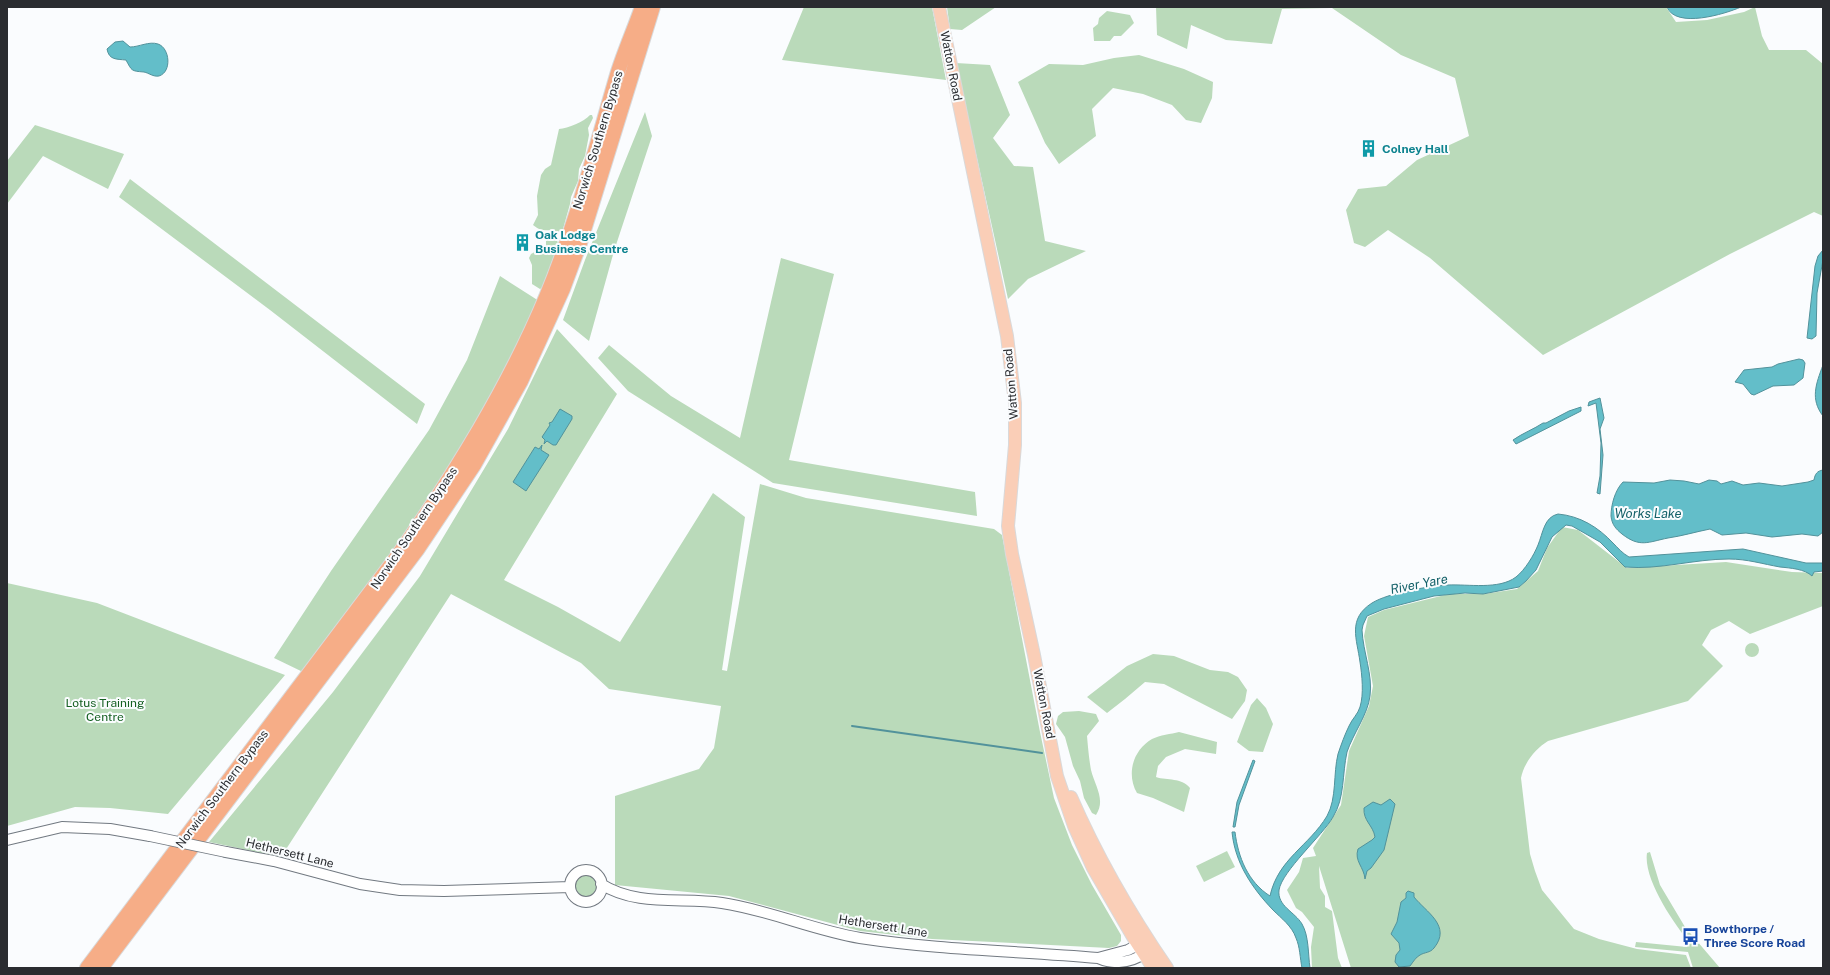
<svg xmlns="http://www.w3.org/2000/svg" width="1830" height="975" font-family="'Public Sans',sans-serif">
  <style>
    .green { fill: #badaba }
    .water { fill: #63bec9; stroke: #52929b }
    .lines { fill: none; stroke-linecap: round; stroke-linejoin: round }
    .stream { stroke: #52929b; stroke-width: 2 }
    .river { stroke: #63bec9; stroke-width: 12 }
    .minor-casing { stroke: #727981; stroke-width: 12 }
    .major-casing { stroke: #d9d9da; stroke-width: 14 }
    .highway-casing { stroke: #d9d9da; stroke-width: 16 }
    .minor { stroke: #fff; stroke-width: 10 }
    .major { stroke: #faceb7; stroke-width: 12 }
    .highway { stroke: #f6ad87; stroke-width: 14 }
    .minor-bridge-casing { stroke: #727981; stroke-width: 12; stroke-linecap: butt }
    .minor-bridge { stroke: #fff; stroke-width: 10 }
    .labels { text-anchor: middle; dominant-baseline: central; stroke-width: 4; stroke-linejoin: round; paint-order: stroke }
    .street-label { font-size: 12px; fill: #2a2c30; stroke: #fafcfe }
    .culture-label { font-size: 12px; font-weight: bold; fill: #0d838f; stroke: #fafcfe; text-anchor: start }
    .park-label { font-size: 12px; fill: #156022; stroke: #fafcfe }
    .transit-label { font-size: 12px; font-weight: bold; fill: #164399; stroke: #fafcfe; text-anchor: start }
    .water-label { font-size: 13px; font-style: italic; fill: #146169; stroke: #fafcfe }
  </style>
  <rect width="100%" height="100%" fill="#fafcfe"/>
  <path class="green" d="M804,7H932L946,80L782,60Z
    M947,7H996L962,30L950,29Z
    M1156,7H1666L1676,22L1707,20L1744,12L1755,7L1762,36L1769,50H1806L1823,64V216L1814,212L1730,254L1543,355L1430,258L1388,230L1365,247L1354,243L1346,210L1358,189L1386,186L1417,160L1469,136L1455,78L1401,55L1332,8L1282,9L1272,44L1226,40L1191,25L1187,49L1157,35Z
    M1107,11L1130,15L1134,23L1121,36H1114L1110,41H1094L1093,28L1098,24L1099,18Z
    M1139,55L1184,69L1213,82L1212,98L1201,123L1186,120L1172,105L1143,94L1113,88L1092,109L1096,136L1059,164L1045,143L1018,82L1049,64L1083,65L1114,58Z
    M956,63L990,65L1010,115L993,138L1014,166L1033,167L1045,241L1086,251L1028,279L1008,299Z
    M645,112L652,136L614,251L589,341L563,320L585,260Z
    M590,115H592L593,118L588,128L589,135L585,156L579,169L578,181L571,197L570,204L563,229L556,234L552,230C544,231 539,230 533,225L538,215L537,196L541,175L545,169L551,165L559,129C568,128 584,122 590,115Z
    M35,125L124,154L108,189L43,156L7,204V161Z
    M130,179L425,404L417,424L270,310L119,197Z
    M549,238L557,239L558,245L542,288L540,289L532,284V265L529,258L531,254L546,246V240Z
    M781,258L834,274L789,460L975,492L977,516L773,483L628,391L598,358L609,345L671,396L740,438Z
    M500,276L539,301L500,380L442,483L305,673L274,658L331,571L429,430L467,360Z
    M557,329L617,394L504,580L558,607L620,642L713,493L745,517L722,670L727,671L760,484L806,498L994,529L1002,535L1040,732L1054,798L1072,845L1092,885L1121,935V941L1117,946L1109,948L932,939L860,931L729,896L615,885V796L699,769L714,748L721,706L609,689L581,663L451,594L281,857L209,842L333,692L420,576L508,429Z
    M1562,527L1578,530L1627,568L1726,562L1792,572L1823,573V606L1750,634L1729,621L1711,630L1702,645L1723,666L1688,701L1548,741C1535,749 1524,763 1521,778L1530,854L1535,871L1542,890L1574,929L1599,939L1637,949L1686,955L1691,968H1351L1319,866L1320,888L1325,896V907L1332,911L1338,958L1342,968H1312L1311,947L1314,927L1302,912L1296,908L1287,890L1299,872L1303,858L1316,856L1313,848L1341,805L1349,751L1369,706L1373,686L1364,636L1368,617L1384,610L1449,594H1484L1517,589L1538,571L1547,548Z
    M7,583L97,603L285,675L168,814L110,808L75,807L7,826Z
    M1745 650a7 7 0 1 1 14 0a7 7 0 1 1-14 0Z
    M1153,654L1174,656L1210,670L1228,672L1238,677L1247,690L1245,701L1232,719L1164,684L1145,682L1125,699L1107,713L1087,697L1127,666Z
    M1257,698L1266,708L1273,724L1263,752L1249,751L1237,742L1251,705Z
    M1079,711L1096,714L1099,721L1087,736C1088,747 1089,759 1091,770C1095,786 1106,800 1096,815L1092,813L1084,798L1080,781L1073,766L1065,737L1056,724L1058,716L1063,712Z
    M1179,732L1217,742L1216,754L1185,749L1166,757L1158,766L1156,777C1168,781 1181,777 1190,788L1184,812L1153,798L1137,793C1126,774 1133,750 1152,739C1160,735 1171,734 1179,732Z
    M1227,851L1235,867L1204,882L1196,866Z
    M1650,852L1660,885L1685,927L1720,968H1693L1688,952L1635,947L1636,942L1687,947L1690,943C1674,924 1643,879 1647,853Z
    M574 886a12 12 0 1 1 24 0a12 12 0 1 1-24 0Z"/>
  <path class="water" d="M1667,7H1678L1687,12L1707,7H1741C1725,14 1676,29 1667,7Z
    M123,41L130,47C139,47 149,41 158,44C170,48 172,72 159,76C153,77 149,73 144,72C131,71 132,71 126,60C116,59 109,60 107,49L115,42Z
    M1823,250V260L1817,293L1816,336L1812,339L1807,338L1815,266L1818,256Z
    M1799,359L1803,360L1805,363L1803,378L1794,385L1773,386L1754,395L1751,394L1743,384L1735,382L1744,370L1772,367L1778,364Z
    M1823,365V416C1810,399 1816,384 1823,365Z
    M1600,398L1604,418L1600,429L1603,455L1600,494L1597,493L1600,476L1601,443L1596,403L1588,406L1589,402Z
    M1581,407V411L1516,444L1513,440C1523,433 1534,429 1543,423H1546L1569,411Z
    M560,409L572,416V419L556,445H553L547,441L544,444L545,440L542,437L550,425L549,423L552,422Z
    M542,445L541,450L549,455L526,491L513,482L535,447L539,449Z
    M1823,470V532L1818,536L1802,534L1772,537L1746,533L1722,535L1710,529C1695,532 1682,536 1668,538C1648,542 1640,548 1622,534C1616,529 1612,525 1611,516C1611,505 1615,490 1623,482L1654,483L1670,480L1684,481L1699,484L1709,480L1717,481L1721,484L1732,481L1743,485L1759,483L1782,486L1808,482L1814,480C1815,474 1817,471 1823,470Z
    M1558,514C1580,516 1598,527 1613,543C1618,548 1622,553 1629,557L1743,549L1806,563H1823V571L1814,572L1812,576C1805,569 1790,568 1780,567C1763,564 1747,559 1729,559C1694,559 1660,570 1625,567L1600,542L1572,526L1566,525L1552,537L1536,570L1526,581L1519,587L1483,594L1465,593L1434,596L1384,609L1367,616L1363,625L1362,630C1363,652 1373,675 1370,696C1368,714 1353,734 1347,752C1342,774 1345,798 1333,817C1323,835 1282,871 1279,890C1277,906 1295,912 1302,924C1309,936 1308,954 1310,968H1302C1300,958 1300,947 1296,938C1292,926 1281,918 1273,910C1252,888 1235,863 1232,832H1235C1238,857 1248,882 1270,896C1278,859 1309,846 1327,816C1337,798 1333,774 1338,754C1341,745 1345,734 1349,726C1352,719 1358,714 1360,707C1364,694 1362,675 1360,662C1357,639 1347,619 1372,603C1388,593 1429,586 1448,585C1468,584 1499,590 1516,577C1525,570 1534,555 1538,545C1543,533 1544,517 1558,514Z
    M1253,760L1255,761L1239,805L1235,827H1233L1237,802Z
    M1390,799L1395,804L1384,850L1371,868L1367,871L1365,879C1364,867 1354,861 1358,849L1372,840L1375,837C1373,825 1363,821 1364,808L1373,802L1381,805Z
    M1408,891L1414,893V897C1426,912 1452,926 1434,948C1430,953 1425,952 1420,955C1416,957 1413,962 1410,966L1399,967L1395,962L1396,955L1400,950L1399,943L1391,934L1397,922L1401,902L1406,898V893Z"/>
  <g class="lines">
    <path class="stream" d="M852,726L1042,753"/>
    <path class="river" d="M1674,7C1686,16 1702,9 1715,7"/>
    <defs>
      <path id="minor" d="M7,840L62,827L110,829L150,836
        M226,852L274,861L360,884L400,890L444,891L570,887
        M570 886a16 16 0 1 1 32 0a16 16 0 1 1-32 0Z
        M601,884C637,907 682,897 722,903C769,910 813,930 860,938C939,950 1019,951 1098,958C1116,966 1133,962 1149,951
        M1098,958L1128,950L1145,941"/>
      <path id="major" d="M939,7L1007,336L1015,403V445L1008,526L1012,554L1034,655L1057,776L1074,826L1093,868L1133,937L1153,968
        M1071,797C1097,857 1130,914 1167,968"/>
      <path id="highway" d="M87,968L399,554C455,473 508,388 546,297C576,225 595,150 617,75C624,52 634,30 642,7
        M101,968L417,550L474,465L521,381L563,289L580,243L653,7"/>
    </defs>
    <use href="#minor" class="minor-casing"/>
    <use href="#major" class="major-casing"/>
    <use href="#highway" class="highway-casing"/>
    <use href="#minor" class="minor"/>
    <use href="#major" class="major"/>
    <use href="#highway" class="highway"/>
    <defs>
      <path id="minor-bridge" d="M150,836L226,852"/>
    </defs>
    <use href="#minor-bridge" class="minor-bridge-casing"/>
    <use href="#minor-bridge" class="minor-bridge"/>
  </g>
  <defs>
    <symbol id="building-bare" viewBox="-9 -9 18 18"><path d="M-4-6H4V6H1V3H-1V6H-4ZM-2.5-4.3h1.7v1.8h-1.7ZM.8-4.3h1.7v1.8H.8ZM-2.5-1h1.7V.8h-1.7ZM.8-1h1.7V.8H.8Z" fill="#0f9aa8" stroke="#fafcfe" stroke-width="2.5" paint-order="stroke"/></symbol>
    <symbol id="bus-bare" viewBox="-9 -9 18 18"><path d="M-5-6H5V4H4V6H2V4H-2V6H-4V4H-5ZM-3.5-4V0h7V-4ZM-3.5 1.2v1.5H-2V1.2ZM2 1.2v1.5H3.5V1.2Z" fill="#1a4fb4" stroke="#fafcfe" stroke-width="2.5" paint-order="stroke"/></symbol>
  </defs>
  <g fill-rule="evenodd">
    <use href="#building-bare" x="1356" y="136" width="25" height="25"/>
    <use href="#building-bare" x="510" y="230" width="25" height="25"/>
    <use href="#bus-bare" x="1678" y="924" width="25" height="25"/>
  </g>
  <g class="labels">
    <g class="street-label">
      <text transform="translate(951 66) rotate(79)">Watton Road</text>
      <text transform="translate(598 140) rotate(-73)">Norwich Southern Bypass</text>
      <text transform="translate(1011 384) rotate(-95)">Watton Road</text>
      <text transform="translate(414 528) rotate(-56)">Norwich Southern Bypass</text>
      <text transform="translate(1044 704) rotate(79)">Watton Road</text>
      <text transform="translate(222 789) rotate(-53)">Norwich Southern Bypass</text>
      <text transform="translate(290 853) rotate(14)">Hethersett Lane</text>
      <text transform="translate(883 926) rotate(9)">Hethersett Lane</text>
    </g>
    <g class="culture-label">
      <text x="1382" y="149">Colney Hall</text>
      <text x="535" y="235">Oak Lodge<tspan x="535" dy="14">Business Centre</tspan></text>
    </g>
    <g class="park-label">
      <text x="105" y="703">Lotus Training<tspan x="105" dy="14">Centre</tspan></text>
    </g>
    <g class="transit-label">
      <text x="1704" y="929">Bowthorpe /<tspan x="1704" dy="14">Three Score Road</tspan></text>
    </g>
    <g class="water-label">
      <text x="1648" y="513">Works Lake</text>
      <text transform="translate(1419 584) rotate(-11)">River Yare</text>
    </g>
  </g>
  <rect width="1830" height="975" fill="none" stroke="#2a2c30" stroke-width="16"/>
</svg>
